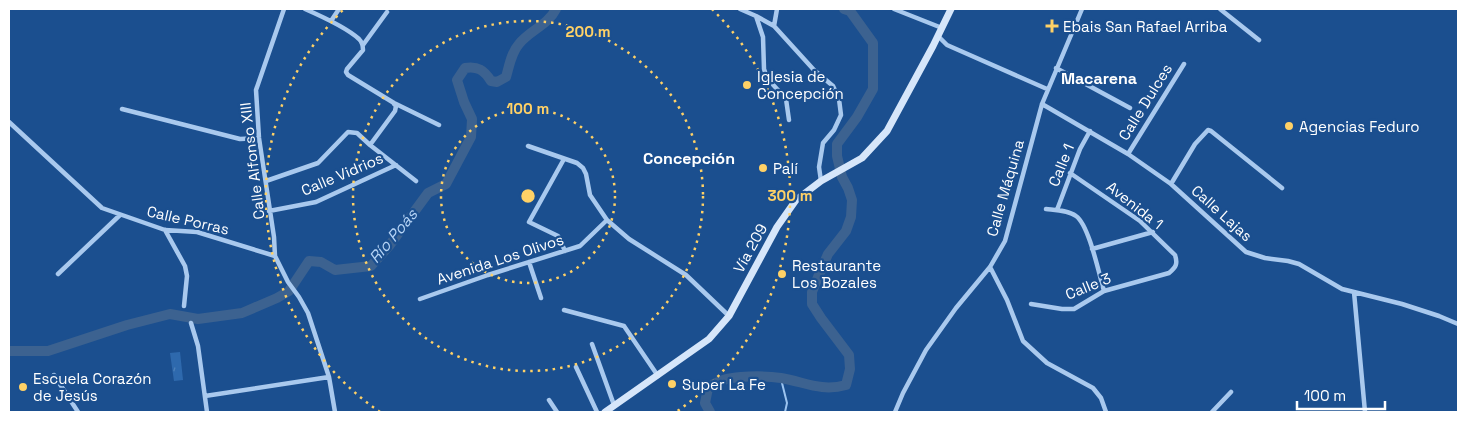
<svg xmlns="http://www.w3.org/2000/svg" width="1467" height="421" font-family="'Space Grotesk',sans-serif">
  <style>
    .park { fill: url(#park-tufts) }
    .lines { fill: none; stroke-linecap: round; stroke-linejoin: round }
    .stream { stroke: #9cc4f0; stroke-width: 2 }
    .river { stroke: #3c6290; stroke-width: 10 }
    .street { stroke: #a9c9ee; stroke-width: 4.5 }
    .secondary { stroke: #d6e6fa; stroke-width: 7 }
    .ring { fill: none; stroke: #ffd166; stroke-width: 2.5; stroke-dasharray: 2.5 5 }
    .poi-dot { fill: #ffd166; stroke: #1b4f8f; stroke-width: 2 }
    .labels { text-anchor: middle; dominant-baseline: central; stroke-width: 4.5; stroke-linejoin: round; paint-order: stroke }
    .poi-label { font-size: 15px; fill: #fff; stroke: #1b4f8f; text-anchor: start }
    .street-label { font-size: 15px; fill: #fff; stroke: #1b4f8f }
    .neighbourhood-label { font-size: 16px; font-weight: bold; fill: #fff; stroke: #1b4f8f }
    .water-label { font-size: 16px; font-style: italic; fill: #b5d3f5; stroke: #1b4f8f }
    .centre { fill: #ffd166; stroke: #1b4f8f; stroke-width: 2.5 }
    .ring-label { font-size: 15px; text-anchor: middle; font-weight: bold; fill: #ffd166; stroke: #1b4f8f; stroke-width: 4.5; stroke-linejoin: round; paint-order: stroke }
  </style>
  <defs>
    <pattern id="park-tufts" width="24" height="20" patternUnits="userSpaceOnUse" patternTransform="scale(1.25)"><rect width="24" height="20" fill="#2e69ad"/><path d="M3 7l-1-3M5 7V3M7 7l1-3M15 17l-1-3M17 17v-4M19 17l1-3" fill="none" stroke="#4d80b9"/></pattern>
  </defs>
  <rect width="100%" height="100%" fill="#1b4f8f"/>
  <path class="park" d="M180,352L183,380L174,381L170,353Z"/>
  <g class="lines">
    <path class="stream" d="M781,379L787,403L785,412"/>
    <path class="river" d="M9,351H48L127,325L170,314L198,319L242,313L277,298L289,291L309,261L321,262L335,270L371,266L389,246L428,193L446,184L471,137L472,119L464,102L457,80L465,68C478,66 484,70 491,81L497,82L506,77C509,67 511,53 519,44C529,31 548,25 556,9
      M710,412L705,403L708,388C719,380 728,378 741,377C754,376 767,376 781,378C805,382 821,392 846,385L850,369L849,355L821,318L812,304V292L818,277L828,254L846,231L851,217L852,200L848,188L842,177L837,156V144L857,117L873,89V43L850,11L844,9"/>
    <path class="street" d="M284,9L256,90L259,138L274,237L275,256L288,282L299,297L308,313L329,377L335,412
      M305,9C321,16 346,27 359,39C362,42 363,45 363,50L347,69L346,72L348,75L394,103L439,125
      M740,9L756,16L774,26L814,70L833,86L839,99L841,115L834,130L823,143L819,167L821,181
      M894,9L942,28
      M1220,9L1259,40
      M756,16L763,37L764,69L767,78L786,99L789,120
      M331,21L339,9
      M774,26L777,9
      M938,36L947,45L1047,89
      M363,45L387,12
      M1056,68L1130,108
      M394,104L396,106L395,111L370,145L416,181
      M1042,104L1128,154L1171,184L1246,252L1265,258L1288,261L1299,264L1342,289L1402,304L1439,316L1458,324
      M122,109L240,139L259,138
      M9,122L102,208L165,230L197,232L275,256
      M528,146L577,163L583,168L586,174L590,195L607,220L629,239L686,275L729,316
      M1128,154L1184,64
      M564,159L529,222L558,236L565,251
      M266,181L318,163L348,132L357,133L370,145
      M1171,184L1195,144L1208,130L1211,131L1282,188
      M1046,209C1055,210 1068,210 1076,216C1089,225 1099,274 1104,291
      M1057,210L1080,149L1090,131
      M269,211L316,202L396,165
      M165,230L185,266L187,276L184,306
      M1092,249L1153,232
      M529,262L541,298
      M990,267L1007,300L1023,341L1047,363L1093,388L1101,398L1106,412
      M58,274L120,215
      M1354,292L1365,412
      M420,299L488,275L580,246L607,220
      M1031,304L1062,309H1074L1104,291L1169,273C1176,267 1178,264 1175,255L1140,221L1070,173
      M564,310L624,326L658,376
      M191,323L198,346L207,412
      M592,344L614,405
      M576,367L597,412
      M54,375L78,412
      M205,396L329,377
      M549,400L557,412
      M895,412L903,393L926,350L956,308L990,267L1005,241L1042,104L1082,9
      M1212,412L1231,392"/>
    <path class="secondary" d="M605,412L709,339L729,316L777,227L796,200L821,181L862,158L887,131L933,46L951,9"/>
  </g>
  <g class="ring">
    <circle cx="528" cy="196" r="87"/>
    <circle cx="528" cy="196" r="175"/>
    <path d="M380 412A262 262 0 0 1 344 9M712 9A262 262 0 0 1 676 412"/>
  </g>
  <g class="poi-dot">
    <path d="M1049.5 18.5h5v5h5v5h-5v5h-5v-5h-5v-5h5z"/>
    <circle cx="747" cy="85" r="5"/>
    <circle cx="1289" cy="126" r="5"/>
    <circle cx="763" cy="168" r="5"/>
    <circle cx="782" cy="274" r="5"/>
    <circle cx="672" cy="384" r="5"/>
    <circle cx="23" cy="387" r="5"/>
  </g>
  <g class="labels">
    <g class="poi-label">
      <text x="1063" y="26">Ebais San Rafael Arriba</text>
      <text x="757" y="76">Iglesia de<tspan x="757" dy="17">Concepción</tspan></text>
      <text x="1299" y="126">Agencias Feduro</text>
      <text x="773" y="168">Palí</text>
      <text x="792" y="265">Restaurante<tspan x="792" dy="17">Los Bozales</tspan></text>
      <text x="33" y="378">Escuela Corazón<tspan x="33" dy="17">de Jesús</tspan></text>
      <text x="682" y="384">Super La Fe</text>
    </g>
    <g class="street-label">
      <text transform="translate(1145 102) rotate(-58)">Calle Dulces</text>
      <text transform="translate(252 161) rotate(-97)">Calle Alfonso XIII</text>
      <text transform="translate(1061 165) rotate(-68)">Calle 1</text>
      <text transform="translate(342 174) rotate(-23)">Calle Vidrios</text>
      <text transform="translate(1005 188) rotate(-74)">Calle Máquina</text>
      <text transform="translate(1135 205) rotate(38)">Avenida 1</text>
      <text transform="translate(1222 213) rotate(42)">Calle Lajas</text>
      <text transform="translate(188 220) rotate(13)">Calle Porras</text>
      <text transform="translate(750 248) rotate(-61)">Vía 209</text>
      <text transform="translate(500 259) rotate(-18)">Avenida Los Olivos</text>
      <text transform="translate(1088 286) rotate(-22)">Calle 3</text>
    </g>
    <g class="neighbourhood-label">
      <text x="1099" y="78">Macarena</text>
      <text x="689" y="158">Concepción</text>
    </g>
    <g class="water-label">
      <text transform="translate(393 236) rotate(-50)">Río Poás</text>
    </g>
  </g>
  <circle cx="528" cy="196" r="8" class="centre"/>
  <g class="ring-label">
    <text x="588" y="37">200 m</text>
    <text x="528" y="114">100 m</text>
    <text x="790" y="201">300 m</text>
  </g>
  <rect width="1467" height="421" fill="none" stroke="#ffffff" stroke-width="20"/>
  <path d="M1297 401v8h88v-8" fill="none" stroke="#ffffff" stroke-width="2.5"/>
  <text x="1304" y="401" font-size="15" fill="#ffffff" stroke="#1b4f8f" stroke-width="4" paint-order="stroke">100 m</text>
</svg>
